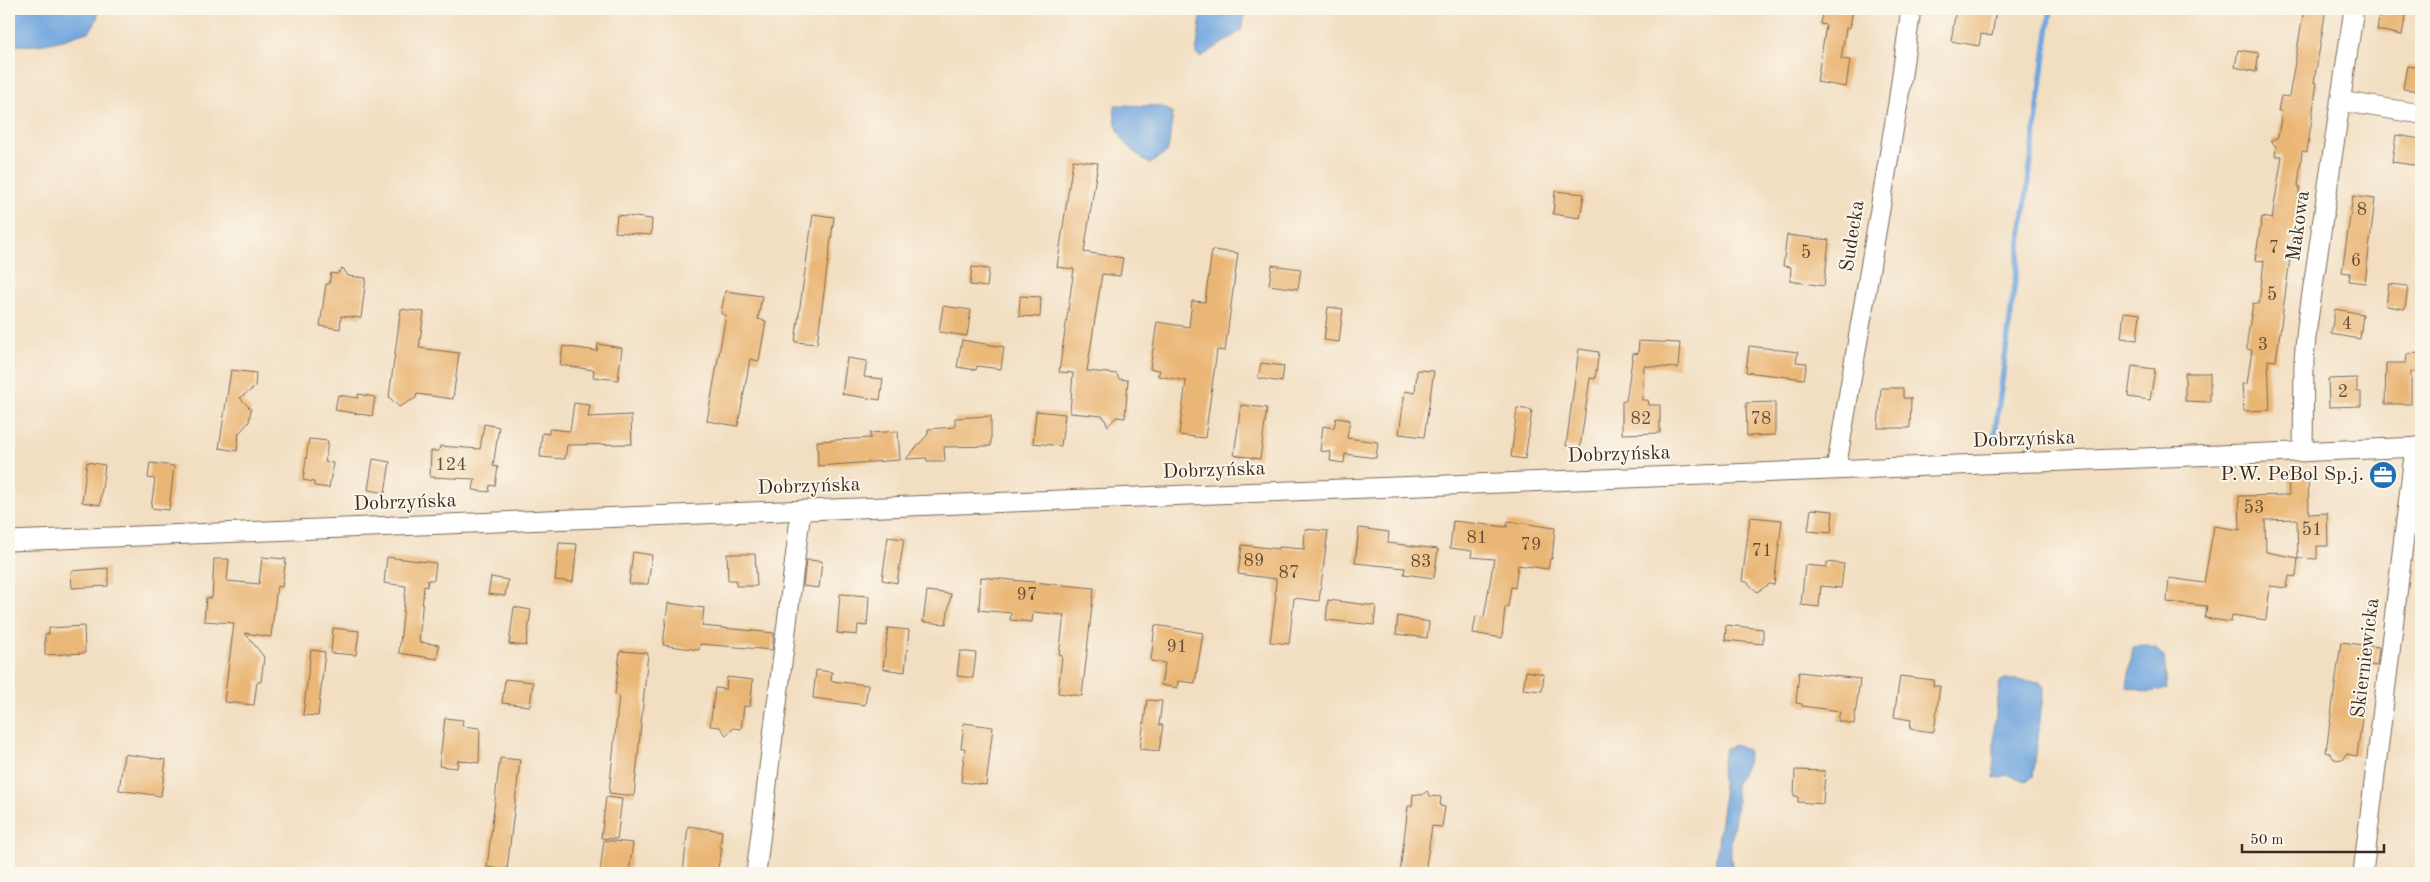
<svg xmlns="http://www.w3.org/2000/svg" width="2430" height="882" font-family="'Old Standard TT',serif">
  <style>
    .water { fill: #71a6de; stroke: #56687e }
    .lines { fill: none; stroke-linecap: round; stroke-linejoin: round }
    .stream { stroke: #71a6de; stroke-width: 5.5 }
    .building { fill: #eab674; fill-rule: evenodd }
    .minor-casing { stroke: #7b6957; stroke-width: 21 }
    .minor { stroke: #fff; stroke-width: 19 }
    .labels { text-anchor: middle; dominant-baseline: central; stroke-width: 4; stroke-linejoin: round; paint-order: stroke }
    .number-label { font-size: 18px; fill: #674d34 }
    .street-label { font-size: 20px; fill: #3b2a1e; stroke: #fbf7ec }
    .poi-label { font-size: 20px; fill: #3b2a1e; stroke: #fbf7ec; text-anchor: end }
  </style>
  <rect width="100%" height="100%" fill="#fbf7ec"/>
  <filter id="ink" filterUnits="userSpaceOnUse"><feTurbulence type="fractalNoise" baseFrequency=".02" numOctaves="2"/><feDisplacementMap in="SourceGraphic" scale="10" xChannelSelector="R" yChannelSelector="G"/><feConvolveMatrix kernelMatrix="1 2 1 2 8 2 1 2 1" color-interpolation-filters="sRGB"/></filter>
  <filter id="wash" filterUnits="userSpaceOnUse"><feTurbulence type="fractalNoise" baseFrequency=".0096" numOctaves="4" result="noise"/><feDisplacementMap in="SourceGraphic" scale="20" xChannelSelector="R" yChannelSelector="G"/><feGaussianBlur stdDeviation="1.12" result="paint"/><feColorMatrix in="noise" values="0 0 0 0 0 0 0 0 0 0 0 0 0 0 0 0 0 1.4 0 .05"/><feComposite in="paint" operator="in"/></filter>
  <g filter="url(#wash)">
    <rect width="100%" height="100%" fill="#f2dec1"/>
    <path class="water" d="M9,9H98L97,19L90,31C65,40 37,49 10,44Z
      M1202,9H1245L1241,31L1201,57L1196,54Z
      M1115,105L1160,106L1173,113L1168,151L1150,164C1129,149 1112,134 1115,105Z
      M2141,645L2155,648L2164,657L2167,689L2149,692L2127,687L2133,647Z
      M2005,679L2040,682L2044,687L2033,777L2026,781L2009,775L1994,778V730L2000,682Z
      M1734,745L1747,750C1752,765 1739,772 1736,785C1735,790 1737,796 1737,801C1735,827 1726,848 1734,873H1714L1724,799L1721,770L1725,749Z"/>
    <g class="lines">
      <path class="stream" d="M1994,441L2051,9"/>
    </g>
    <g id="blocks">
      <path class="building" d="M1823,9H1853L1850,28H1846L1841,59L1850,60L1846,87L1817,82L1826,25L1820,24Z
        M1956,9H1996L1992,36L1981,34L1979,46L1951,41Z
        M2304,9H2326L2314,83H2317L2307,152L2302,151L2298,186H2300L2276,361L2268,360L2270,410L2244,411L2242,384H2247L2252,350L2247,349V341L2253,303L2259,304L2264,261L2255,260L2262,217L2272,219L2282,156H2275L2276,147L2271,141L2278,137L2282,111H2278L2281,96L2289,97Z
        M2380,9H2407L2402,35L2377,30Z
        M2238,50L2259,53L2256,72L2235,67Z
        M2407,66L2421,68V91L2403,89Z
        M2396,135L2421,139V166L2392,162Z
        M1073,160L1098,163L1084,252L1123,258L1120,276L1102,274L1087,371L1117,374L1119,379L1128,380L1125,418L1116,417L1108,426L1103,416L1070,413L1073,373L1059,372L1074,269L1057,267Z
        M1555,191L1584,194L1580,218L1553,214Z
        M2353,196L2375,199L2365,283L2349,281L2350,273L2342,272Z
        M813,214L834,217L817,344L795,342Z
        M617,215L652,219L651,235L615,232Z
        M1787,235L1829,240L1824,286L1790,281L1791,267L1783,266Z
        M1212,250L1238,253L1225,351L1217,350L1205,438L1179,435L1186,381L1158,376L1160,370L1150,369L1157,322L1189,327L1192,301L1205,302Z
        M1272,265L1301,269L1298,289L1269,285Z
        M972,267L989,269L987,287L970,285Z
        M343,268L348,276L366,278L361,318L341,316L340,329L320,326L326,284H329L331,273L337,274Z
        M2389,284L2408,286L2405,309L2386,306Z
        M725,291L762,296L758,319L766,321L759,361L750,359L738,426L707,421L726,315L721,314Z
        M1020,296L1041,297L1040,317L1019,316Z
        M943,306L971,310L967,336L939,332Z
        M1328,307L1343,309L1339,342L1324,340Z
        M401,309L424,312L419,348L459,353L453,399L417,394L416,398L399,407L389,397Z
        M2335,309L2363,314L2360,339L2331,334Z
        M2124,312L2140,314L2137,340L2121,338Z
        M962,340L1004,347L1001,369L977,366L976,370L957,367Z
        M1639,341L1680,343L1678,368L1644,366L1642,400H1648L1649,405H1660V433L1622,434V401H1626L1633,353L1638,354Z
        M598,344L622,348L618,380L593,377L594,370L560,365L563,346L597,351Z
        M1749,346L1798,352L1796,362L1807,363L1804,379L1746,372Z
        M1579,349L1599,352L1595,379L1590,378L1580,448L1566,446Z
        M2421,353V372H2411V404H2385L2386,363H2406L2407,354Z
        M847,358L867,361L864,377L883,379L880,400L842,394Z
        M1261,363L1284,366L1282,382L1258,378Z
        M2132,366L2155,369L2150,400L2128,397Z
        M231,370L256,373L255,387L240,398L251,409L249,422L239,433L237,451L219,448Z
        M1417,370L1434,371L1424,437L1399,434L1405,391L1415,393Z
        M2185,373H2210V402L2185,401Z
        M2357,378V392H2361V406L2329,407L2328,379Z
        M1881,388H1903V398H1911L1910,428H1878Z
        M358,394L375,397L372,416L335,410L338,395L358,398Z
        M1775,402V435L1747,436L1746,403Z
        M574,403L590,405L588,417L631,415L632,444L567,445L565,459L540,457L542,433L549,434V429L570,431Z
        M1241,405L1267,408L1260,459L1234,455Z
        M1517,408L1532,410L1525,459L1511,457Z
        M1036,411L1065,414L1061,446L1033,443Z
        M991,416V446L944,447L945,461H927V458L906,459L928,434V429L955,427V418Z
        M1336,418L1350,420L1347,438L1378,442L1376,458L1345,454L1344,463L1330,461L1331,452L1320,451L1323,426L1334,428Z
        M484,424L499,427L493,466L498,467L495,486L490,485L489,492L473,490L475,479L430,477L431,451H439L440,446L480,449Z
        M898,431L900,460L818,466L817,441L871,438L870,433Z
        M309,439L328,441L325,462L333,463L329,488L314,486V482L303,480Z
        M373,459L390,462L385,493L368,490Z
        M87,462L105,465L100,505L82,502Z
        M150,463L174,466L169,510L151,508L155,479L148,478Z
        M2308,473L2309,514L2327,513L2328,546H2317V559L2298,558L2296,577L2289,576L2287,588L2270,586L2266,620L2232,615L2231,622L2205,618L2207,606L2167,602L2169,578L2204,583L2214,526L2240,530L2239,496L2289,495L2288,474ZM2297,519L2298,558L2266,552L2265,520Z
        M1811,509L1833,511L1831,533L1808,531Z
        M1750,517L1782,520L1774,585L1769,584L1757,592L1747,582L1742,581Z
        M1453,521L1507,527L1508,521L1555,528L1552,559H1550L1548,569L1518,565L1515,588L1511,587L1508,607H1505L1502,638L1473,633L1476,616L1484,617L1494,559L1471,557L1472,551L1450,548Z
        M1359,528L1389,532L1388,543L1438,549L1434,578L1404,574L1405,568L1355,563Z
        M1305,529L1328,531L1319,601L1294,598L1289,644L1270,642L1276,596L1275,595L1276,579L1238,574L1242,545L1279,549V547L1304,549Z
        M888,537L904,539L897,583L882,580Z
        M559,543L577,544L573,582L555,580Z
        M633,552L652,555L648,584H629Z
        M727,554H755L757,586H736V580H728Z
        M262,557L286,559L282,587L277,586L271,637L245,633L264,657L261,682H257L254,705L224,702L234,623L204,621L206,598H212L214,559H229L227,581L259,584Z
        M387,557L436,563L434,580H428L427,587L424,586L419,642L439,645L437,659L399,653L406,586L384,583Z
        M806,560L822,561L819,588L803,586Z
        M1827,562L1844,564L1841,588L1821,586L1819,607L1801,605L1805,565L1827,567Z
        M108,568V586L72,588L71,571Z
        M491,577L508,580L505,596L488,594Z
        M981,577L1094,588L1082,696L1058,693L1062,656L1059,655L1064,615L1033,612L1032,622L1010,620L1011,613L979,610Z
        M927,591L951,594L946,624L923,622Z
        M840,594L869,596L867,626L858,625L857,635L837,633Z
        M1328,600L1376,606L1374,625L1326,620Z
        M668,603L704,608L702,626L774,633L772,650L700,644L699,650L663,645Z
        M514,607L531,610L526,646L509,644Z
        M1398,616L1429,622L1427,638L1396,634Z
        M1155,625L1203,633L1195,683L1178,681L1177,688L1161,685L1165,663L1151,661Z
        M1726,625L1763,629V644L1725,640Z
        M84,626L85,653L45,655V634H49V628Z
        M333,628L359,631L356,655L331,653Z
        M888,628L909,630L905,672L883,669Z
        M2341,642L2379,647L2377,666L2362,664L2357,704L2364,705L2357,756L2346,754L2342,760L2334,759L2330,753L2326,752Z
        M311,650L325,652L318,716L303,715Z
        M620,651L648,653L634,796L609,793L619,696L615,695Z
        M960,651L976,653L973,678L957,676Z
        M816,670L832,672L831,681L868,685L865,705L813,698Z
        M1526,671L1544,674L1542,691L1523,689Z
        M1799,672L1860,679L1854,724L1838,721L1840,711L1802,706V704L1796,703Z
        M1900,676L1934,680L1933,686H1940L1934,732L1910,729L1911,720L1894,717Z
        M727,677L753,680L750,707L744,706L741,729L734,728L726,735L720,727L710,726L715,688L726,689Z
        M505,679L533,682L530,706L502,703Z
        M1147,700L1162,701L1159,725H1163L1159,751L1140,749Z
        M445,718L463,720L462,726L480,728L479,763L458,760L457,768L439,766Z
        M964,723L993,727L986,785L961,782L965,748H961Z
        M124,754L166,760L161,796L119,790Z
        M500,758L520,760L507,870L487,867Z
        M1795,770L1825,771L1823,804L1798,802V796H1794Z
        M1427,791L1430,796L1441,797L1440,806L1445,807L1442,827L1432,826L1425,873H1400L1408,806H1412L1413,794L1422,795Z
        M606,797L622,799L617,839L601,838Z
        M688,826L722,831L720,847L722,848L717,873H683Z
        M604,840L633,843L629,873H600Z"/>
    </g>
  </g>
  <g filter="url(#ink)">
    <use href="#blocks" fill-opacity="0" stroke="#7b6957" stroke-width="1"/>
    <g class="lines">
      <defs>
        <path id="minor" d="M2340,101L2421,114
          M2303,452L2304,359L2307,327L2354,9
          M1836,469L1898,103L1911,9
          M9,541L2421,447
          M756,873L801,510
          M2363,873L2415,447"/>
      </defs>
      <use href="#minor" class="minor-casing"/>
      <use href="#minor" class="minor"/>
    </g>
  </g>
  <defs>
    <symbol id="office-disc" viewBox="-11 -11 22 22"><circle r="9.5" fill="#1f6fb2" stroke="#fbf7ec"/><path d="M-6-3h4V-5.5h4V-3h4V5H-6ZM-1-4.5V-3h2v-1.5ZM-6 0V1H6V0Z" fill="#fff"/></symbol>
  </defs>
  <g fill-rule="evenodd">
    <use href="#office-disc" x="2367" y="459" width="32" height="32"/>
  </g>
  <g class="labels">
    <g class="number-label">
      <text x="2362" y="210">8</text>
      <text x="2274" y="248">7</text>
      <text x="1806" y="253">5</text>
      <text x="2356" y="261">6</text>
      <text x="2272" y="295">5</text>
      <text x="2347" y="324">4</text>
      <text x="2263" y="345">3</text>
      <text x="2343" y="392">2</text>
      <text x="1641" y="419">82</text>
      <text x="1761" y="419">78</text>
      <text x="451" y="465">124</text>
      <text x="2254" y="508">53</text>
      <text x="2312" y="530">51</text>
      <text x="1477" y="538">81</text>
      <text x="1531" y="545">79</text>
      <text x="1762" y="551">71</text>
      <text x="1254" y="561">89</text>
      <text x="1421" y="562">83</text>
      <text x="1289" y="573">87</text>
      <text x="1027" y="595">97</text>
      <text x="1177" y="647">91</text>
    </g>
    <g class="street-label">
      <text transform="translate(2299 226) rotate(-82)">Makowa</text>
      <text transform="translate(1853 236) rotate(-81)">Sudecka</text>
      <text transform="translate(2024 440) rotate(-2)">Dobrzyńska</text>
      <text transform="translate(1619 455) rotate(-2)">Dobrzyńska</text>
      <text transform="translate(1214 471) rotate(-2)">Dobrzyńska</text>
      <text transform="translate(809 487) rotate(-2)">Dobrzyńska</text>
      <text transform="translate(405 503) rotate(-2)">Dobrzyńska</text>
      <text transform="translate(2366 658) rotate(-83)">Skierniewicka</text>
    </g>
    <g class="poi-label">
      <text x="2364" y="475">P.W. PeBol Sp.j.</text>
    </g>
  </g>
  <rect width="2430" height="882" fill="none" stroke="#fbf7ec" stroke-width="30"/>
  <path d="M2242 844v8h142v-8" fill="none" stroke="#3b2a1e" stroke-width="2.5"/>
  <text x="2250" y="844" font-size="15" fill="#3b2a1e" stroke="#fbf7ec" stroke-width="4" paint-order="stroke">50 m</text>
</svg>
